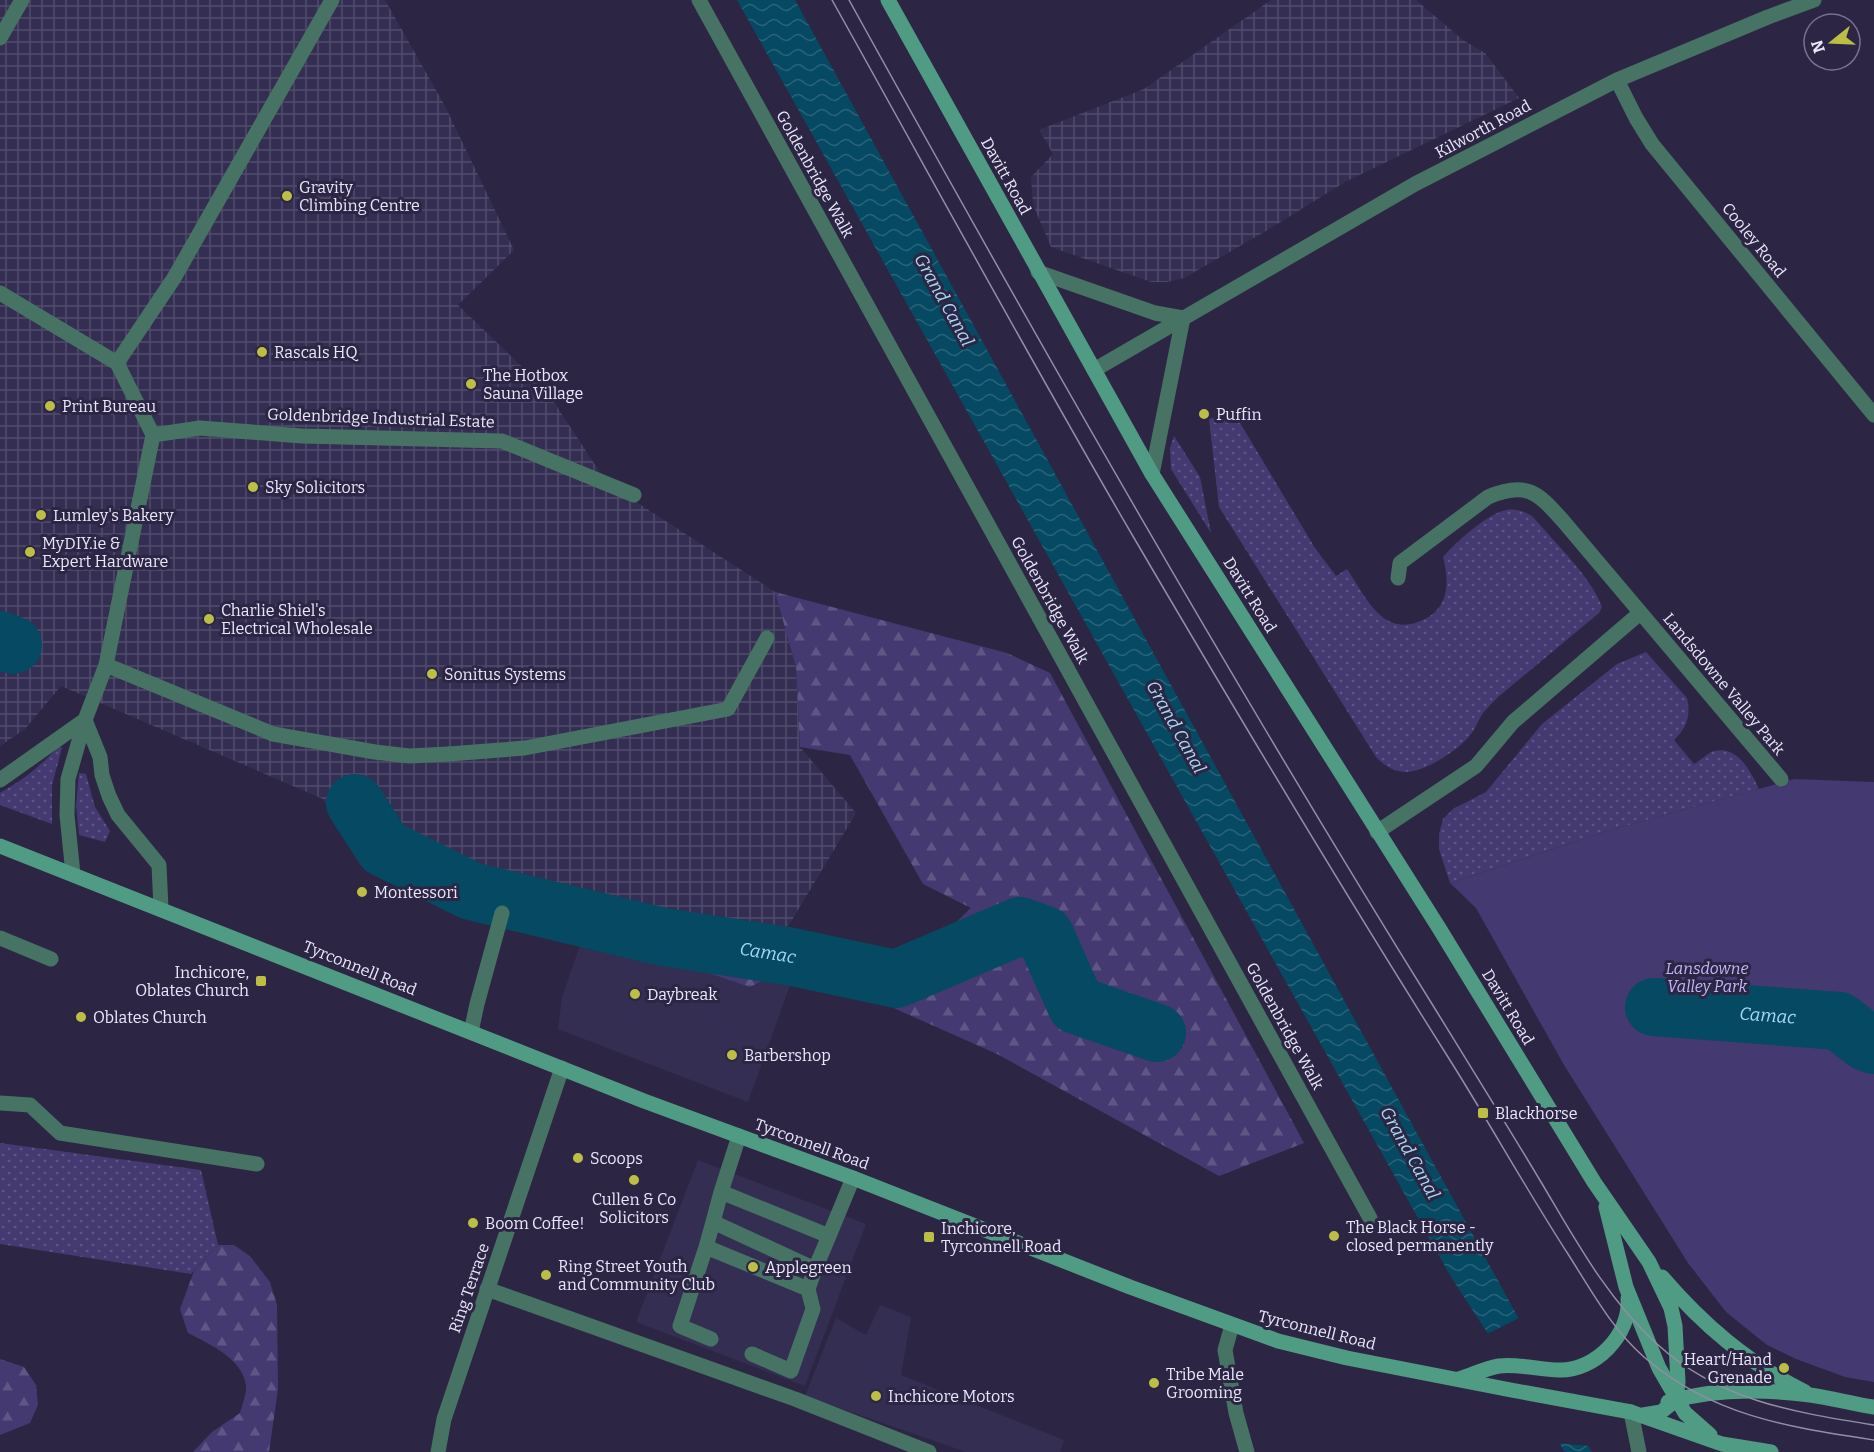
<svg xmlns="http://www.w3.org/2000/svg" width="1874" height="1452" font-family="Bitter,serif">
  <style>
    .built { fill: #342e52 }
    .industrial { fill: url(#industrial-grid) }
    .grass { fill: url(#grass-dots) }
    .forest { fill: url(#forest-firs) }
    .park { fill: #453971 }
    .water { fill: url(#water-waves) }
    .pier { fill: #2c2644 }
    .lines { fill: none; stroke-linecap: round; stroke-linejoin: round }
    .river { stroke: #054962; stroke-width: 58 }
    .lane { stroke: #467364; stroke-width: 15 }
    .street { stroke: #467364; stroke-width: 15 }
    .secondary { stroke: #509b84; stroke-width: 15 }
    .tram { stroke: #928ea7; stroke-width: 1.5 }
    .poi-dot { fill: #bcbf44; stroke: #2c2644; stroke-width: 2 }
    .labels { text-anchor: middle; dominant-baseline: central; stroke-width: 6; stroke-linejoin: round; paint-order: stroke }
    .street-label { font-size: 16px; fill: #e9e7fb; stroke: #2c2644 }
    .poi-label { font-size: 16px; fill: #e9e7fb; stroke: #2c2644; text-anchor: start }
    .park-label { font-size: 16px; font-style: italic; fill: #c0b6f8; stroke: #2c2644 }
    .water-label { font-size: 18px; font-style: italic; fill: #a7d8f1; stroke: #2c2644 }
  </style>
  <defs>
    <pattern id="industrial-grid" width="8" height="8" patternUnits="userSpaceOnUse" patternTransform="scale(1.5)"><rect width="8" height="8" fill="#342e52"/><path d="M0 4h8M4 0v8" fill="none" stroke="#514c6c"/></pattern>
    <pattern id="grass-dots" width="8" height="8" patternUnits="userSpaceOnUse" patternTransform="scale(1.5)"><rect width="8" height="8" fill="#453971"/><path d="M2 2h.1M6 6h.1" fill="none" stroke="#605686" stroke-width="1.8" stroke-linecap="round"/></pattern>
    <pattern id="forest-firs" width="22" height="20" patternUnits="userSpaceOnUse" patternTransform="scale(1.5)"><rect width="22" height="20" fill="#453971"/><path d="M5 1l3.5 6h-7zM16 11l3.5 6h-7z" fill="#605686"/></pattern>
    <pattern id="water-waves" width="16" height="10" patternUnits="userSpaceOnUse" patternTransform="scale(1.5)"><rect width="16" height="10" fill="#054962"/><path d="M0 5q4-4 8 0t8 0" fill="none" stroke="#296379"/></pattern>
  </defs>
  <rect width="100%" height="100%" fill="#2c2644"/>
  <path class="built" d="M595,902L797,966L748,1102L558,1029L562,997Z
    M698,1160L866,1224L805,1386L636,1322Z
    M880,1305L911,1317L901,1375L1064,1440L1060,1452H966L805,1396L836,1318L866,1335Z"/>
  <path class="industrial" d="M0,0H385L445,106L514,250L458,305L546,390L607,483L775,592L796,667L800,747L856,813L783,935L471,880L354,852L323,799L61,686L25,729L0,746Z
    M1271,0H1416L1463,40L1485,53L1519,98L1345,182L1266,231L1184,278L1167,282H1151L1051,247L1033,205L1031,177L1053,154L1039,130L1144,89Z"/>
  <path class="grass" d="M1234,413L1315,548L1336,576L1347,569C1358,585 1370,610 1387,620C1398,626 1407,626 1418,622C1449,611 1450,584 1443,557C1457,541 1483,518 1502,511C1513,507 1525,511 1533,517C1554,542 1592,578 1602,607L1599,613L1498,697C1492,704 1484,710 1480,718C1477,723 1475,729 1471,734C1459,750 1424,773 1404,772C1392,771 1384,765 1376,757L1219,507L1209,419Z
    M1174,436L1200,477L1211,533L1171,469L1170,448Z
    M1646,652L1687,698C1691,715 1687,728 1674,740L1694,764C1700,761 1707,753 1714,751C1738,745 1751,772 1759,789L1607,831L1450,883L1439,849V834L1443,819L1453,809L1486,792L1542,724L1617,664Z
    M59,746L62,748L52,785V824L0,805V793C24,779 40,767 59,746Z
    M79,773L86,774L95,807L110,831L105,842L79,835L76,805Z
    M0,1143L201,1170L218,1245L191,1274L0,1244Z"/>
  <path class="forest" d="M775,592L1007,653L1050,673L1304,1143L1219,1176L997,1054L851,989L782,971L750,987L582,930L576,898L783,935L948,961V930L971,908L923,884L850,755L800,747L796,667Z
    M218,1245H234L250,1256L270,1282L277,1305L278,1389L269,1452H193L212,1432L240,1413C242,1405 247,1393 246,1385C242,1358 209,1344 188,1333L180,1309L194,1271Z
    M0,1359L24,1367L36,1385L38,1405L30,1423L0,1435Z"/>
  <path class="park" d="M1794,779L1874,782V1382L1845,1377L1796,1359L1767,1345L1726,1312L1688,1263L1564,1065L1476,908L1450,883L1607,831Z"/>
  <path class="water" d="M737,0H795L1592,1452H1565L1451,1277Z"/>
  <path class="pier" d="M1521,1317L1592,1445L1590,1446L1556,1443L1485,1335Z"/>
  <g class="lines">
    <g class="river">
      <path d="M0,640L13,645"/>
      <path id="s1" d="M355,803L384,848L471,891L663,937L788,956L896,979L1020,926L1045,935L1076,1005L1157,1033"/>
      <path id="s2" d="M1654,1007L1839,1021L1866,1042L1874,1045"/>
    </g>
    <path class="lane" d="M449,754L525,748L728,709L767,638
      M0,938L51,959
      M471,1032L477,1004L502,913
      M0,1103L30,1105L60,1133L257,1164
      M739,1136L721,1192L829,1236L853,1178
      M721,1192L713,1222L815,1269L829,1236
      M713,1222L706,1247L808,1289L815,1269
      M706,1247L680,1326L711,1339
      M487,1289L795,1399L929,1452
      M752,1354L791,1371L813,1309L808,1289
      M1631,1412L1639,1452"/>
    <path class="street" d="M699,0L1370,1218
      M0,38L22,0
      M1617,80L1636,118L1652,144L1874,415
      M1038,272L1155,313L1183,318
      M0,293L117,363L153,435L106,665L85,720L68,779L67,815L73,874
      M117,363L174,278L332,0
      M1094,370L1415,184L1617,80L1768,17L1814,0
      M153,435L200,428L302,436L502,441L634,495
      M1152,474L1183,318
      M1398,578L1400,563L1488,497C1528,480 1539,494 1564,522L1781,779
      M106,665L273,734L375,752L409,756L449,754
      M85,720L100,757L102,775L109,796L118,815L159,865L161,909
      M0,780L85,720
      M1377,832L1476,766L1513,722L1640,613
      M1232,1325L1225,1350L1236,1413L1247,1452
      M438,1452L444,1419L562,1068"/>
    <path class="secondary" d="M888,0L1152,474L1439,928L1594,1182L1649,1262L1671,1308L1675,1326L1678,1382L1676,1400L1661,1412L1643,1415
      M0,846L644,1101L853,1178L1130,1287L1278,1341L1347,1358L1511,1390L1631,1412L1722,1444L1771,1452
      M1606,1207L1626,1287L1659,1368L1685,1413L1710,1435
      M1662,1277C1704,1326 1747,1362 1805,1392
      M1459,1379C1472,1375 1486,1368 1499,1366C1516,1363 1540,1370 1559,1370C1595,1371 1631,1335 1628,1298
      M1668,1402C1714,1388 1763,1389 1810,1395C1832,1398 1853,1404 1874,1407"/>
    <path class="tram" d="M832,0C932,179 1030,360 1134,538C1236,712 1340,886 1448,1057C1489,1122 1526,1189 1568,1254C1591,1290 1611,1328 1644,1357C1712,1416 1788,1427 1874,1440
      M849,0C1038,342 1231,681 1437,1012C1472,1069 1507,1125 1541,1182C1575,1239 1607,1299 1657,1344C1720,1401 1793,1412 1874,1425"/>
  </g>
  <g class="poi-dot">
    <circle cx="287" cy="196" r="6"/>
    <circle cx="262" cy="352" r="6"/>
    <circle cx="471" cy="384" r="6"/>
    <circle cx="50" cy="406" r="6"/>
    <circle cx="1204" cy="414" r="6"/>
    <circle cx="253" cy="487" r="6"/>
    <circle cx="41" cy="515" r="6"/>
    <circle cx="30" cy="552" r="6"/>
    <circle cx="209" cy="619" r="6"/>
    <circle cx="432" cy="674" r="6"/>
    <circle cx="362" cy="892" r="6"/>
    <rect x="255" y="975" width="12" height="12" rx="3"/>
    <circle cx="635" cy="994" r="6"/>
    <circle cx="81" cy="1017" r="6"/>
    <circle cx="732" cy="1055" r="6"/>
    <rect x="1477" y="1107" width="12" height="12" rx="3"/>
    <circle cx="578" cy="1158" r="6"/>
    <circle cx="634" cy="1180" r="6"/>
    <circle cx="473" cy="1223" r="6"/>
    <circle cx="1334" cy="1236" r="6"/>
    <rect x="923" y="1231" width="12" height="12" rx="3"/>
    <circle cx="753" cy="1267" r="6"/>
    <circle cx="546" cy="1275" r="6"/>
    <circle cx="1784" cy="1368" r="6"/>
    <circle cx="1154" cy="1383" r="6"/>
    <circle cx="876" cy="1396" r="6"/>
  </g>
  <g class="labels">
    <g class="street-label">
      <text transform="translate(1483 129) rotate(-28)">Kilworth Road</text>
      <text transform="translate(815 174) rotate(61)">Goldenbridge Walk</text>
      <text transform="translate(1006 176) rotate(61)">Davitt Road</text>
      <text transform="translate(1754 240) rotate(51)">Cooley Road</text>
      <text transform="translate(381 418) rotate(2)">Goldenbridge Industrial Estate</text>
      <text transform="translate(1250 595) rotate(58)">Davitt Road</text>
      <text transform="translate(1050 600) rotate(61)">Goldenbridge Walk</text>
      <text transform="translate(1724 684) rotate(50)">Landsdowne Valley Park</text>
      <text transform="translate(360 968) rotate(22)">Tyrconnell Road</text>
      <text transform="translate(1508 1007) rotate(59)">Davitt Road</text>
      <text transform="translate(1285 1026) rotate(61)">Goldenbridge Walk</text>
      <text transform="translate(812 1144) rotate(20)">Tyrconnell Road</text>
      <text transform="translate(469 1288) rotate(-71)">Ring Terrace</text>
      <text transform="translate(1317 1330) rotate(14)">Tyrconnell Road</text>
    </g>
    <g class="poi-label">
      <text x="299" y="187">Gravity<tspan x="299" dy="18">Climbing Centre</tspan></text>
      <text x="274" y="352">Rascals HQ</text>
      <text x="483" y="375">The Hotbox<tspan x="483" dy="18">Sauna Village</tspan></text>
      <text x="62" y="406">Print Bureau</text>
      <text x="1216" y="414">Puffin</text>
      <text x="265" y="487">Sky Solicitors</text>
      <text x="53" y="515">Lumley's Bakery</text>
      <text x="42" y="543">MyDIY.ie &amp;<tspan x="42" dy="18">Expert Hardware</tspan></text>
      <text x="221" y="610">Charlie Shiel's<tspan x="221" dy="18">Electrical Wholesale</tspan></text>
      <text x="444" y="674">Sonitus Systems</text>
      <text x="374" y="892">Montessori</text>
      <text x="249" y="972" text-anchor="end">Inchicore,<tspan x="249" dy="18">Oblates Church</tspan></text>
      <text x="647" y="994">Daybreak</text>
      <text x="93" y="1017">Oblates Church</text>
      <text x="744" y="1055">Barbershop</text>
      <text x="1495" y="1113">Blackhorse</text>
      <text x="590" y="1158">Scoops</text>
      <text x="634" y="1199" text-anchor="middle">Cullen &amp; Co<tspan x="634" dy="18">Solicitors</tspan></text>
      <text x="485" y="1223">Boom Coffee!</text>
      <text x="1346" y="1227">The Black Horse -<tspan x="1346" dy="18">closed permanently</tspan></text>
      <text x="941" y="1228">Inchicore,<tspan x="941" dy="18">Tyrconnell Road</tspan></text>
      <text x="558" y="1266">Ring Street Youth<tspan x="558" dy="18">and Community Club</tspan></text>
      <text x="765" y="1267">Applegreen</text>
      <text x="1772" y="1359" text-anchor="end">Heart/Hand<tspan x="1772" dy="18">Grenade</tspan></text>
      <text x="1166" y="1374">Tribe Male<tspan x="1166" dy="18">Grooming</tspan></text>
      <text x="888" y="1396">Inchicore Motors</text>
    </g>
    <g class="park-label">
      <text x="1707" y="968">Lansdowne<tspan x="1707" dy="18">Valley Park</tspan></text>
    </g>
    <g class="water-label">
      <text transform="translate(944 300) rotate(61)">Grand Canal</text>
      <text transform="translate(1176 727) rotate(61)">Grand Canal</text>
      <text stroke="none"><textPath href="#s1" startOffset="454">Camac</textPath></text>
      <text stroke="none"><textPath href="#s2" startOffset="114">Camac</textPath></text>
      <text transform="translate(1410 1153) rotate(61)">Grand Canal</text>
    </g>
  </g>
  <g transform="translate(1832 42) rotate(252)"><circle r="28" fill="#2c2644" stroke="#78738d" stroke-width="1.5"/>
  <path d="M0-4.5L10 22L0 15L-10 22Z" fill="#bcbf44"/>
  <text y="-9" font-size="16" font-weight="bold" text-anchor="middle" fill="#e9e7fb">N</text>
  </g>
</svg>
